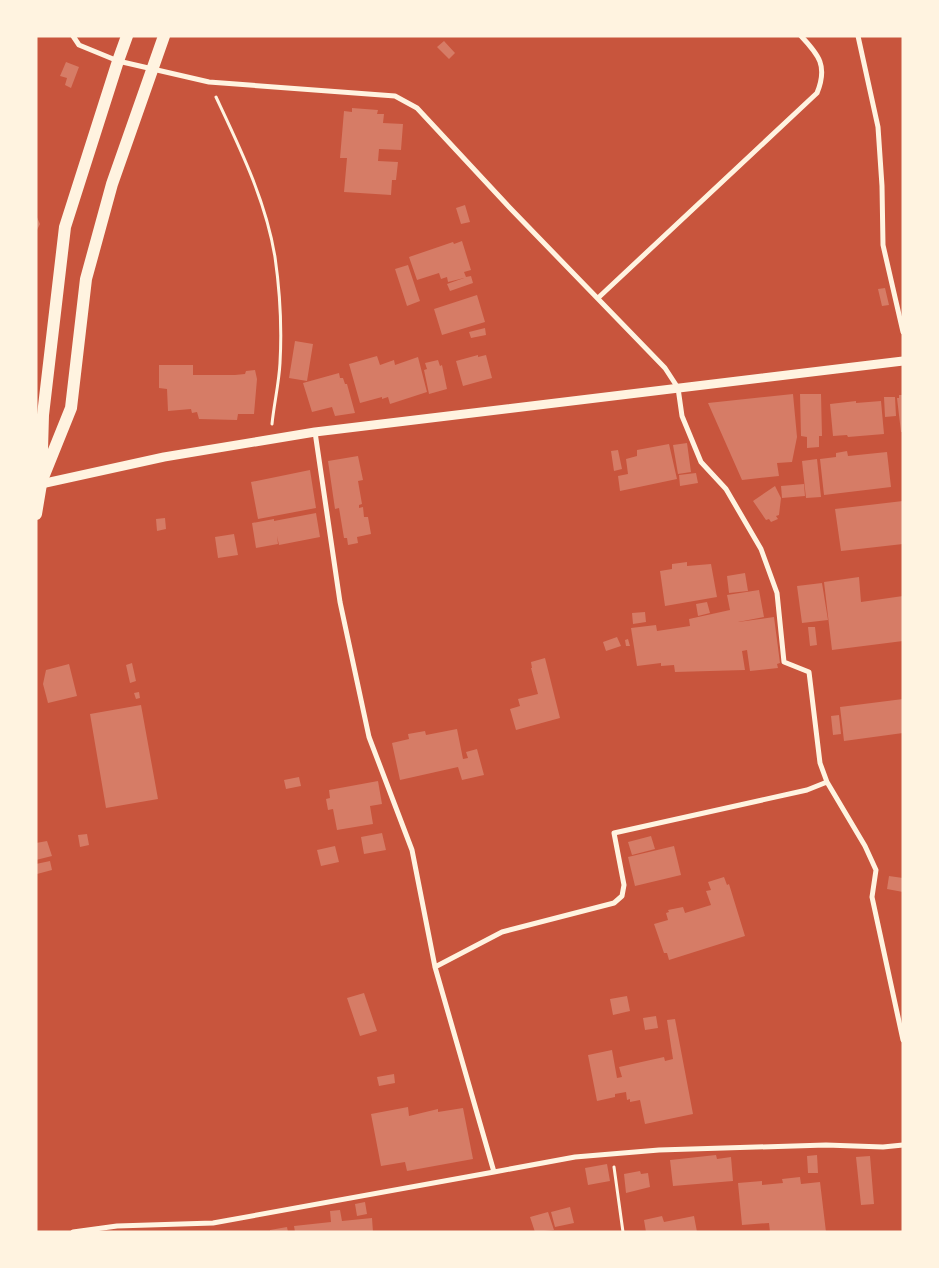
<svg xmlns="http://www.w3.org/2000/svg" width="939" height="1268" font-family="Georgia,serif">
  <style>
    .building { fill: #d67c66 }
    .lines { fill: none; stroke-linecap: round; stroke-linejoin: round }
    .path { stroke: #fff3e0; stroke-width: 3 }
    .minor { stroke: #fff3e0; stroke-width: 5 }
    .tertiary { stroke: #fff3e0; stroke-width: 9 }
    .primary { stroke: #fff3e0; stroke-width: 12 }
  </style>
  <rect width="100%" height="100%" fill="#c8553d"/>
  <path class="building" d="M444,41L455,53L449,59L437,47Z
    M66,62L79,67L71,88L65,85L67,78L60,76Z
    M352,108L378,110L377,114H384L383,123L403,124L401,150L379,149L378,161L398,162L396,180H392L391,195L344,192L347,158H340L344,111L352,112Z
    M465,205L470,222L461,224L456,208Z
    M36,215L40,224L36,232Z
    M462,241L471,270L464,272L466,277L471,276L473,283L450,291L447,284L464,278L448,282L447,277L441,279L439,273L417,280L409,257L453,242L454,244Z
    M408,265L420,301L407,306L395,269Z
    M885,288L889,305L882,306L878,289Z
    M477,295L485,322L442,335L434,309Z
    M485,328L486,335L471,338L469,332Z
    M295,341L313,344L307,381L289,378Z
    M478,355V357L486,355L492,378L463,386L456,361Z
    M377,356L380,365L394,360L395,365L418,357L427,392L390,404L388,397L382,399V397L360,403L349,364Z
    M438,360L440,366L442,365L447,389L429,394L424,370L427,369L425,363Z
    M159,365H193V375H235L245,374L246,371L255,370L257,379L254,414H238L237,420L199,419L197,412L192,413L191,409L168,411L167,389L159,388Z
    M339,373L340,378H343L345,384H347L355,413L335,416L332,407L312,412L303,383Z
    M793,394L797,437L792,462L777,463L779,476L742,480L708,403Z
    M800,394H821L822,436H819V447L807,448V437L801,436Z
    M899,395H903V432H901L897,398H899Z
    M884,397H895L896,416L885,417Z
    M856,401V403L881,401L884,434L848,437L847,435L833,436L830,404Z
    M687,443L691,472L678,474L673,445Z
    M669,444L677,479L620,491L618,476L628,474L626,459L637,456V450Z
    M618,450L622,469L614,471L611,451Z
    M847,451L848,456L887,452L891,487L824,495L820,459L836,457V453Z
    M358,456L363,480L358,481L362,504L359,505V508L363,507L364,517H368L371,534L357,537L358,543L348,545L347,538H344L339,508L335,509L328,461Z
    M817,459L821,497L806,498L802,461Z
    M310,470L316,508L258,519L251,482Z
    M696,473L698,483L680,486L679,475Z
    M804,484L805,496L782,498L781,486Z
    M775,486L781,498L779,515L776,516L778,519L771,522L769,519L766,520L753,501Z
    M903,501V544L841,551L835,509Z
    M316,513L320,537L279,545L277,536L278,544L256,548L252,523L274,519V521Z
    M165,518L166,529L157,531L156,519Z
    M234,534L238,555L218,558L215,537Z
    M687,562V566L711,564L717,597L665,606L660,571L672,569V564Z
    M745,573L748,591L729,593L727,576Z
    M859,577L861,602L903,596V641L832,650L824,582Z
    M822,583L828,620L802,623L797,586Z
    M759,590L764,617L738,622L774,617L780,663L777,664L778,668L750,671L747,650L742,651L745,670L675,672L674,665L661,666V663L637,666L631,628L656,625L657,631L690,626L689,619L730,610L727,595Z
    M707,602L710,613L698,616L696,604Z
    M645,612L646,622L633,624L632,613Z
    M808,627H815L817,645L810,646Z
    M617,637L621,646L606,651L603,642Z
    M628,639L630,646H626L625,640Z
    M545,658L560,718L516,730L510,709L520,706L518,699L538,694L531,668H532L531,662Z
    M132,663L136,681L130,683L126,665Z
    M69,664L77,696L48,703L43,684L46,670Z
    M139,692L140,698L136,699L134,693Z
    M903,699V733L844,741L840,707Z
    M141,705L158,799L106,808L90,714Z
    M839,715L841,734L833,735L831,716Z
    M457,729L463,759L468,758L466,752L477,749L484,775L462,780L458,767L400,780L392,743L409,739L408,734L425,731L426,735Z
    M299,777L301,786L286,789L284,780Z
    M378,781L382,804L370,806L373,824L337,830L333,809L328,810L326,799L330,798L329,790Z
    M382,833L386,850L364,854L361,837Z
    M87,834L89,845L80,847L78,835Z
    M651,836L655,849L632,855L628,842Z
    M47,841L52,856L36,860V843Z
    M335,846L339,862L321,866L317,850Z
    M674,846L681,875L635,886L628,857Z
    M50,861L52,870L37,874L36,864Z
    M889,876L903,878V892L887,889Z
    M724,877L727,885L729,884L745,936L669,960L667,953H664L654,924L668,920L666,913L669,912L668,910L683,907L685,913L711,905L706,891L711,890L708,882Z
    M364,993L377,1031L360,1036L347,998Z
    M627,996L630,1011L613,1015L610,999Z
    M656,1016L658,1028L645,1030L643,1018Z
    M675,1019L693,1114L645,1124L640,1100L630,1102V1099L627,1100L626,1092L615,1094V1097L597,1101L588,1055L612,1050L617,1078L622,1077L619,1067L664,1057L665,1061L673,1059L667,1020Z
    M394,1074L395,1083L379,1086L377,1077Z
    M408,1107L409,1116L438,1109V1112L463,1108L473,1159L407,1171L405,1162L381,1166L371,1114Z
    M716,1155L717,1159L731,1157L733,1181L673,1186L670,1160Z
    M817,1155L818,1173H808L807,1156Z
    M870,1156L874,1204L861,1205L856,1157Z
    M607,1164L610,1181L588,1185L585,1168Z
    M640,1171L641,1174L648,1173L650,1187L626,1193L624,1174Z
    M800,1177L801,1184L820,1182L826,1232H770L769,1223L742,1225L738,1183L762,1181V1185L783,1183L782,1179Z
    M365,1202L367,1214L357,1216L355,1204Z
    M570,1207L574,1223L555,1227L551,1212Z
    M340,1210L342,1221L372,1218L373,1232H295L294,1226L331,1222L330,1211Z
    M548,1212L554,1230L535,1232L530,1217Z
    M662,1216L664,1222L694,1216L697,1232H646L644,1220Z
    M287,1227L288,1232H270V1230Z"/>
  <g class="lines">
    <path class="path" d="M216,97C240,148 266,201 275,257C280,292 282,328 280,363C279,383 274,404 272,424
      M614,1167L623,1232"/>
    <path class="minor" d="M73,36L79,45L118,61L209,82L395,96L417,108L510,208L665,368L678,388L682,416L701,462L726,489L761,549L777,593L784,662L809,672L820,763L827,782L807,790L614,833L624,885L622,896L614,903L502,932L435,967
      M858,36L878,127L882,186L883,245L903,332
      M598,298L817,93C828,66 819,55 801,36
      M315,432L340,602L369,737L412,850L435,967L494,1172L575,1157L659,1150L826,1145L883,1147L903,1145
      M827,782L865,846L876,870L872,897L903,1040
      M73,1232L117,1226L213,1223L494,1172"/>
    <path class="tertiary" d="M41,484L164,457L315,432L903,361"/>
    <path class="primary" d="M44,475L71,408L86,279L112,184L164,36
      M36,514L41,484L43,415L65,227L118,61L127,36"/>
  </g>
  <rect width="939" height="1268" fill="none" stroke="#fff3e0" stroke-width="75"/>
</svg>
